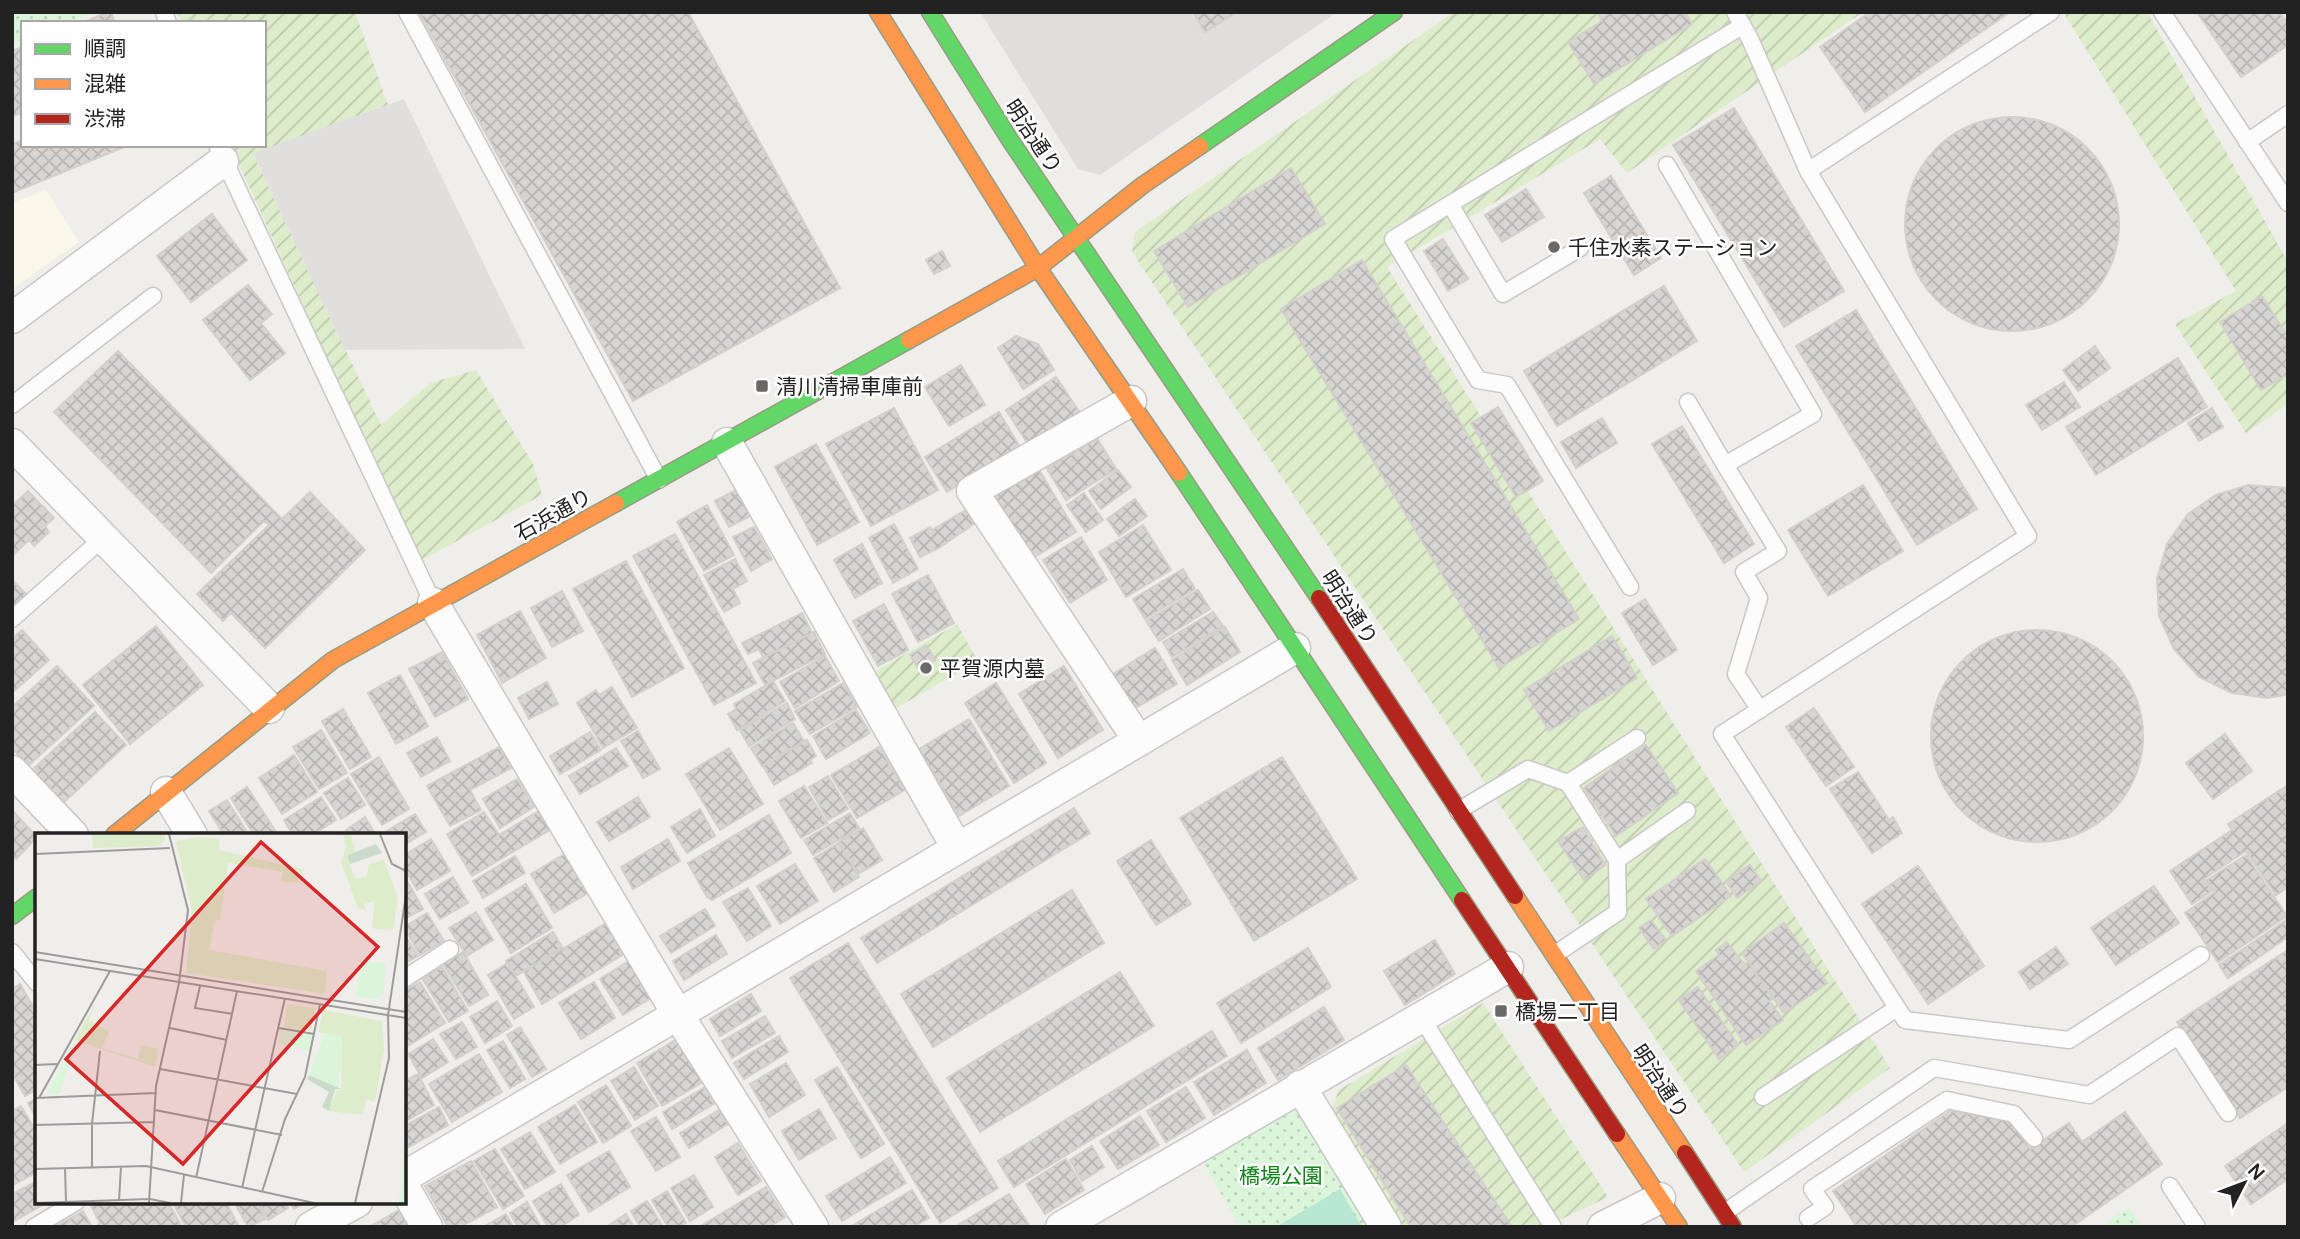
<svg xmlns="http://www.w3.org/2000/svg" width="2300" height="1239" font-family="Manrope,'Noto Sans JP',sans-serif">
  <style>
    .residential { fill: #dfdedc }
    .education { fill: #f8f7e8 }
    .park { fill: url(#park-dots) }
    .garden { fill: url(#garden-furrows) }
    .pitch { fill: #b7e6d2 }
    .parking { fill: #e0dfde }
    .building { fill: url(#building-cross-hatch); stroke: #d3d0cc; stroke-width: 2 }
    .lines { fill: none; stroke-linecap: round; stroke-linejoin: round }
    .lane-casing { stroke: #c9c8c7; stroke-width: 19 }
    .street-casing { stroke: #c9c8c7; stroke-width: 33 }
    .fast-casing { stroke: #999a82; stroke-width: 19 }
    .slow-casing { stroke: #999a82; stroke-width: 19 }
    .jam-casing { stroke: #999a82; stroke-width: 19 }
    .lane { stroke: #fdfcfc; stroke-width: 16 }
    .street { stroke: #fdfcfc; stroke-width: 30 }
    .fast { stroke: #63d668; stroke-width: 16 }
    .slow { stroke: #ff974d; stroke-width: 16 }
    .jam { stroke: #b3261e; stroke-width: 16 }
    .poi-dot { fill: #6a6968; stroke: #fff; stroke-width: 2.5 }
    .labels { text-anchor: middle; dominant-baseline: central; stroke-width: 5; stroke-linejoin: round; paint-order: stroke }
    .street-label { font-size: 21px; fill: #222; stroke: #fff }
    .poi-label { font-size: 21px; fill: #222; stroke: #fff; text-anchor: start }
    .park-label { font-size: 21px; fill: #0c8416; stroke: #fff }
    .inset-road { fill: none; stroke: #9e9c9b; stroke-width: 2 }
    .view { fill: #d62828; fill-opacity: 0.15; stroke: #d62828; stroke-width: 3.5 }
    .inset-edge { fill: none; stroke: #222; stroke-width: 3.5 }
  </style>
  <defs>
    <pattern id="park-dots" width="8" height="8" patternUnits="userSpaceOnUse" patternTransform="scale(1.75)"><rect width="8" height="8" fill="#daf5da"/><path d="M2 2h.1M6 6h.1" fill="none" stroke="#bbd2bb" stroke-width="1.8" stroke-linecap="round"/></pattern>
    <pattern id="garden-furrows" width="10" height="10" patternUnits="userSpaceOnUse" patternTransform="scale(1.75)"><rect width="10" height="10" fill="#ddeccb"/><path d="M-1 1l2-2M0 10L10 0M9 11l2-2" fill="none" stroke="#bdcaae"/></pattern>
    <pattern id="building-cross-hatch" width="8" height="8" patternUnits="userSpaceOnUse" patternTransform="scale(1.75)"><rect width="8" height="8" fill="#d7d4d2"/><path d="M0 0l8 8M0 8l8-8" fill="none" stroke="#b8b6b4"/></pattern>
  </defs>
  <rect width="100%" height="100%" fill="#f0eeeb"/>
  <path class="residential" d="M980,12H1337L1100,175L1078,169Z"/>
  <path class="education" d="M46,190L79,242L12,289V203Z"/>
  <path class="park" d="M12,12H95L68,23H23V40L12,44Z
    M1300,1104L1371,1227H1240L1203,1162Z
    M2129,1207L2142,1227H2100Z"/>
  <path class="garden" d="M177,12H355L388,105L253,154L381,425L430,383L476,370L533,464L542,495L420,561L230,145H264V23H181Z
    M1454,12H1863L1627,173L1600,139L1387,267L1890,1068L1744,1172L1132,252L1135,232Z
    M2063,12H2147L2288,262V404L2246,433L2175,324L2236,291Z
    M957,624L978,661L893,710L872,673Z
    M1483,1003L1608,1197L1545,1227H1404L1332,1108L1339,1090Z"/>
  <path class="pitch" d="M1340,1189L1362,1227H1276Z"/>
  <path class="parking" d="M404,99L525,349L345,350L253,153Z"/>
  <path class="building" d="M111,12L115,23H82L108,12Z
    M419,12H688L840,288L633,401Z
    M1193,12H1237L1205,32Z
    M1597,12H1685L1692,24L1594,84L1568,42L1602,21Z
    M1870,12H2010L1865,112L1820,47Z
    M2197,12H2279L2288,24V45L2241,77Z
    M23,47V112L12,116V51Z
    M1734,108L1844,291L1784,327L1673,145Z
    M1905 224a107 107 0 1 1 214 0a107 107 0 1 1-214 0Z
    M23,140V145H129L12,193V144Z
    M1291,168L1325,224L1188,307L1154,251Z
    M1611,176L1661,258L1634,275L1584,193Z
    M1526,189L1544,217L1502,242L1485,215Z
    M212,214L247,260L191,302L157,256Z
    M1443,239L1468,279L1448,291L1424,251Z
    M942,251L950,266L934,274L926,260Z
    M1362,260L1579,619L1499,668L1281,309Z
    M248,285L272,314L261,323L285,353L250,380L203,320Z
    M1664,286L1697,341L1557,426L1524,371Z
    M2262,296L2288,337V374L2261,390L2220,322Z
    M1856,310L1977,509L1917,545L1796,346Z
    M1016,336L1038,344L1054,370L1023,389L998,348Z
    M2095,346L2110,368L2078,391L2063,370Z
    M118,351L282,519L310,492L365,550L265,648L231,613L223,621L197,594L269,525L264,521L211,573L54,412Z
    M2178,358L2207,407L2096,475L2066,427Z
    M961,365L985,405L949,426L925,387Z
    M1056,377L1081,414L1030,447L1006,410Z
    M2064,382L2080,407L2042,430L2026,405Z
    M1498,407L1543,481L1516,497L1471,423Z
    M894,408L938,490L871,526L826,444Z
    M2212,408L2223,427L2199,441L2188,423Z
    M999,412L1020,447L947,492L925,457Z
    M1602,418L1617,443L1576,468L1561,442Z
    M1682,426L1754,544L1724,563L1652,444Z
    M1097,438L1116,469L1066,500L1047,469Z
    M816,444L859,522L817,545L775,467Z
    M1038,468L1076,532L1025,563L986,500Z
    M1118,470L1131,487L1101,509L1089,491Z
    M1863,485L1903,551L1828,596L1788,530Z
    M2248,485L2288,488V694L2268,698L2232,693L2199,677L2174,649L2159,616L2157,579L2167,544L2188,514L2216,495Z
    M736,490L750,516L729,527L715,501Z
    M28,491L54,518L45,526L49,532L34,546L29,540L12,556V506Z
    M1084,493L1103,520L1086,532L1067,505Z
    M1135,499L1147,516L1119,536L1107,519Z
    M707,505L734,555L704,571L677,522Z
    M969,508L978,521L939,548L920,557L910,538L930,527L932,530Z
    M894,524L918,569L893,583L869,538Z
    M1143,525L1171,570L1126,597L1099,552Z
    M754,527L772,559L751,571L733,537Z
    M675,534L756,683L714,705L633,556Z
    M1081,537L1107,580L1070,603L1043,560Z
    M862,544L882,583L855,598L834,560Z
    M735,559L747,581L733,589L740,603L724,612L704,575Z
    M626,561L684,668L632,697L573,589Z
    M1183,569L1195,589L1145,619L1133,599Z
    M928,575L954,623L918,642L892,594Z
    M12,580L27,595L14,607L12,605Z
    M1198,590L1210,609L1159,641L1146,621Z
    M562,591L583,631L552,647L531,608Z
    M1645,599L1677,650L1653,665L1622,613Z
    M884,604L908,650L878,666L853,621Z
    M520,611L546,658L502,683L477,635Z
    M1213,612L1223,626L1172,657L1163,642Z
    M802,613L812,633L763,658L759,649L748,654L742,643Z
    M156,626L203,685L130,744L83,685Z
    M1225,627L1240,652L1187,685L1172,660Z
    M1931 736a106 106 0 1 1 212 0a106 106 0 1 1-212 0Z
    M22,630L49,660L12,693V639Z
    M814,632L825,654L765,685L753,663Z
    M1612,636L1637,678L1549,731L1524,690Z
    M926,645L936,660L920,671L910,655Z
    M1155,648L1177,684L1134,709L1113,674Z
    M442,652L468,699L435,717L409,669Z
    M825,656L839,681L795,708L780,682Z
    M57,666L94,706L28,766L12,748V707Z
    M1064,666L1103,730L1058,758L1019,694Z
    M400,675L428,726L396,744L368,693Z
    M773,681L785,701L737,730L728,714L736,709L734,704Z
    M547,682L558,704L529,719L518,698Z
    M843,683L857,707L810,734L795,711Z
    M996,683L1046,763L1014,783L965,703Z
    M612,687L637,728L603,748L577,703L596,690L599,695Z
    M787,703L795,719L749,746L740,730Z
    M1814,708L1854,767L1826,786L1786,727Z
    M343,709L371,757L350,769L322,721Z
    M856,710L870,733L826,759L813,736Z
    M95,712L126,745L62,804L32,770Z
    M969,719L1009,786L959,816L919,749Z
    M793,723L804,741L762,766L751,748Z
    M321,730L347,773L319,789L293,747Z
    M638,731L660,769L643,778L621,741Z
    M590,732L601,750L560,774L550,756Z
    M2225,734L2252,771L2213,799L2186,763Z
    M437,737L450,761L421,777L407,753Z
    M807,740L816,756L810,760L812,763L774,785L763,766Z
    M1646,745L1678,793L1616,836L1584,788Z
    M499,747L511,768L470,790L481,810L450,826L427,786Z
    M879,747L905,790L857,818L831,775Z
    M616,748L628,766L580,794L569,776Z
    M729,748L763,804L720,830L686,774Z
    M294,755L317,792L282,814L259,778Z
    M379,757L409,809L382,825L351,774Z
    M1282,757L1357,879L1254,941L1180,818Z
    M1858,772L1889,820L1893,817L1902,833L1872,853L1830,789Z
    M828,776L848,809L828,820L809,787Z
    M348,778L365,805L341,819L324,793Z
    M517,779L534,807L500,828L483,799Z
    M2288,785V887L2276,895L2246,851L2204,879L2212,891L2192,904L2170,871L2232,830L2228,824Z
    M804,786L827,823L801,838L779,801Z
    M247,787L278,835H254L231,798Z
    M321,797L336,820L312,835H293L284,820Z
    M638,797L650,817L609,841L597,822Z
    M227,800L249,835H224L209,811Z
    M1074,808L1090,833L877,963L861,938Z
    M700,809L715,836L687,853L671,827Z
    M12,810L37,837L16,859L12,855Z
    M539,811L550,830L472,876L447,834L484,812L499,835Z
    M850,813L859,828L813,855L804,840Z
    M415,814L426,832L404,845V835H389L387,831Z
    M769,815L791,853L712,900L707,897L688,863Z
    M365,817L376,835H349L346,830Z
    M1583,827L1605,865L1584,880L1558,841Z
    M863,828L882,860L858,874L839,842Z
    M431,839L450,871L417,890L404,868V855Z
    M668,839L680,861L633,889L621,867Z
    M1151,840L1191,904L1156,925L1117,861Z
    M839,843L859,877L834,892L814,858Z
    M566,853L590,892L554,913L531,874Z
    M2246,855L2287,916L2218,962L2185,913L2215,892L2207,880Z
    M515,856L525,873L483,898L473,881Z
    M1705,859L1731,896L1672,936L1646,899Z
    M795,864L818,901L780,924L757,886Z
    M1750,865L1761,881L1737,898L1726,881Z
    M1918,866L1984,966L1928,1004L1862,904Z
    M405,877L423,909L404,919V877Z
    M453,877L468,903L440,919L425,894Z
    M526,884L552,928L511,953L485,909Z
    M2154,886L2179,923L2116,965L2091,928Z
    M748,888L771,926L747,941L723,902Z
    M1072,890L1104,943L933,1047L901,994Z
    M705,909L715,926L671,953L660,936Z
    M476,912L493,940L467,956L449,928Z
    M427,913L444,941L420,955L404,927Z
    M2288,919V937L2228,978L2219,965Z
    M1651,920L1666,940L1654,949L1639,928Z
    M606,923L624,954L542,1004L524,972Z
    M1784,923L1827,983L1784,1013L1742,953Z
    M553,932L562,947L516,976L506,961Z
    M404,934L418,956L404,964Z
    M716,935L727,954L684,980L673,961Z
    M1435,940L1455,974L1405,1005L1384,971Z
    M1727,942L1745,965L1748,962L1773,998L1769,1001L1783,1020L1746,1045L1696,971L1719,955L1716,950Z
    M848,943L998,1188L940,1223L790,978Z
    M2056,947L2068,964L2030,989L2019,972Z
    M1308,948L1331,987L1241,1043L1217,1003Z
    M2288,950V1087L2240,1118L2177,1022Z
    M463,952L488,995L469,1006L443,964Z
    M629,961L651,998L623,1015L600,979Z
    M508,963L534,1007L514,1019L488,975Z
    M442,967L468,1011L449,1022L422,978Z
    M1120,972L1154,1026L980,1132L947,1078Z
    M420,982L445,1023L406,1047L404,991Z
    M594,982L615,1018L581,1039L559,1003Z
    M20,984L37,1013V1090L25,1096L12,1073V989Z
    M1698,987L1738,1045L1719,1059L1679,1000Z
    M751,994L761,1011L720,1036L710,1019Z
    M497,1001L512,1026L485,1043L470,1017Z
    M1324,1007L1344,1040L1278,1080L1258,1048Z
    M765,1016L775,1033L732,1058L722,1041Z
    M462,1022L477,1047L456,1059L440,1034Z
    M520,1027L546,1069L532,1077L507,1035Z
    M1212,1031L1227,1056L1014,1187L998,1161Z
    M779,1036L788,1052L744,1079L734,1063Z
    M433,1039L448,1062L422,1078L408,1054Z
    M677,1039L703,1082L662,1106L637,1063Z
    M503,1041L525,1079L510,1088L487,1050Z
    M1247,1050L1266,1083L1214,1115L1194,1082Z
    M479,1054L502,1092L452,1122L429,1084Z
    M786,1063L805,1095L769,1117L750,1084Z
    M1406,1065L1512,1227H1411L1337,1108Z
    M634,1067L658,1106L635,1120L611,1081Z
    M837,1067L884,1144L861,1158L815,1080Z
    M418,1074L434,1105L404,1122V1081Z
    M606,1085L631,1126L603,1143L578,1102Z
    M705,1087L715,1103L672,1129L663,1112Z
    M1186,1087L1205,1118L1166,1142L1147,1111Z
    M37,1098V1119L28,1103Z
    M575,1105L597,1142L560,1164L538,1127Z
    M21,1106L37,1133V1172L13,1185L12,1111Z
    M439,1107L448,1125L409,1147L404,1138V1126Z
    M819,1109L836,1138L799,1160L782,1131Z
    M719,1110L728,1124L689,1148L680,1133Z
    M1950,1111L2010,1120L2030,1149L2069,1123L2082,1142L2125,1112L2162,1164L2071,1227H1857L1833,1191Z
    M1140,1116L1159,1145L1118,1169L1100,1141Z
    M656,1117L680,1157L656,1171L631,1131Z
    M2288,1123V1179L2251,1204L2225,1166Z
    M530,1132L555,1172L525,1189L501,1149Z
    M738,1143L761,1181L738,1195L715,1157Z
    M1092,1146L1104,1167L1082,1181L1070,1160Z
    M495,1149L524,1196L503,1209L474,1161Z
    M609,1151L630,1187L589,1212L567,1175Z
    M890,1157L906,1183L842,1221L826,1196Z
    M1066,1159L1084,1190L1045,1214L1026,1184Z
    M471,1161L497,1207L460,1227H448L425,1186Z
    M694,1175L713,1207L690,1221L671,1188Z
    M37,1181V1202H48L12,1222V1194Z
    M561,1184L579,1215L560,1227H548L533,1201Z
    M766,1187L785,1217L769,1227H699Z
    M912,1190L929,1218L913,1227H850Z
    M667,1191L686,1223L679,1227H668L652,1200Z
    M1009,1194L1029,1225L955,1227Z
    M647,1201L663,1227H640L631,1211Z
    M89,1202H168L182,1227H96L100,1223Z
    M226,1202L239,1227H186L173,1203Z
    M234,1202H257L265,1219L248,1227Z
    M259,1202H284L288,1208L268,1220Z
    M290,1202H306L294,1209Z
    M527,1202L541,1227H518L510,1213Z
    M399,1210L409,1227H369Z
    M83,1211L92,1227H55Z
    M506,1214L513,1227H483Z
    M626,1214L634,1227H610L609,1225Z"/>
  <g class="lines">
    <defs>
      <path id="lane" d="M164,12L168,23
        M407,12L659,480
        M1735,12L1750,39L1808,171L2051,12
        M2162,12L2288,203
        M2247,142L2288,114
        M217,145L433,603
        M1667,165L1813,414L1725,465L1778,551L1744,572L1759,598L1736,674L1760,710
        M1808,171L2028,536L1722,734L1905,1020L2069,1040L2201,955
        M1450,204L1503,294L1580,248
        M1688,402L1725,465
        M12,405L153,296
        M1630,587L1507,385L1478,380L1393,239L1742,26
        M12,619L103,538
        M1568,783L1637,738
        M1458,811L1528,769L1568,783L1617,860L1618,912L1554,955
        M1617,860L1687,811
        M12,952L37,983
        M404,979L450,949
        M1421,1017L1553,1227
        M1763,1097L1897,1008
        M2170,1186L2197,1227
        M1724,1213L1934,1068L2089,1095L2178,1036L2228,1113
        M1808,1218L1825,1207L1812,1189L1947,1100L2014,1114L2034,1138
        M34,1227L76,1202"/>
      <path id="street" d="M12,318L223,161
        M1131,401L972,491L1139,741
        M727,443L957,848
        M12,444L269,708
        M433,603L678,1015L813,1227
        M12,771L73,835
        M166,792L192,835
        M1300,1086L1386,1227
        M404,1177L1295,648
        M404,1187L427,1227
        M311,1227L357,1202
        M1061,1227L1508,967
        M1603,1227L1660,1198"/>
      <path id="fast" d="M930,12L1010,140L1319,598
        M1200,146L1394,12
        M1179,473L1462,900
        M616,503L909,340
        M12,916L37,897"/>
      <path id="slow" d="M878,12L1038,268L1179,473
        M909,340L1038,268L1143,185L1200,146
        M114,835L333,660L616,503
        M1515,896L1685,1153
        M1617,1134L1679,1227"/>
      <path id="jam" d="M1319,598L1515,896
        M1462,900L1617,1134
        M1685,1153L1733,1227"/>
    </defs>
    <use href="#lane" class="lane-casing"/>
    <use href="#street" class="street-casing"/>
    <use href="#fast" class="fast-casing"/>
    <use href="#slow" class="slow-casing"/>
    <use href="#jam" class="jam-casing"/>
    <use href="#lane" class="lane"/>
    <use href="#street" class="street"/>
    <use href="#fast" class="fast"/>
    <use href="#slow" class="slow"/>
    <use href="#jam" class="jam"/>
  </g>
  <g class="poi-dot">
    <circle cx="1554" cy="247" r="7"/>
    <rect x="755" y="379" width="14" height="14" rx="3.5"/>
    <circle cx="926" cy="668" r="7"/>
    <rect x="1494" y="1004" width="14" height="14" rx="3.5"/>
  </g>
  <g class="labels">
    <g class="street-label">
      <text transform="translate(1034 136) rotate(56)">明治通り</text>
      <text transform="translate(553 514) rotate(-29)">石浜通り</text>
      <text transform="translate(1350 607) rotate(57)">明治通り</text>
      <text transform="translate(1661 1081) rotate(56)">明治通り</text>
    </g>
    <g class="poi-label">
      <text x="1568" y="247">千住水素ステーション</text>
      <text x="776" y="386">清川清掃車庫前</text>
      <text x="940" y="668">平賀源内墓</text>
      <text x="1515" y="1011">橋場二丁目</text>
    </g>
    <g class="park-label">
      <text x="1281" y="1175">橋場公園</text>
    </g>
  </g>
  <g transform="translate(35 833)">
    <rect width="371" height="371" fill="#f0eeeb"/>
    <path d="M341,11L347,20L315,31L312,22ZM274,242L306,256H300L294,278L287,274L294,259L272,246Z" fill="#cadbca"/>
    <path d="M326,127L351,131L348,160L340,166L321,163ZM246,197L277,203L275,218L243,211ZM290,200L307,203L304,255L274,242ZM38,211L42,212L24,261H12ZM371,248V370H363L367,351Z" fill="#daf5da"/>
    <path d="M57,1H130V7L124,13L58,15ZM139,1L141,8L164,4L184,6V17L271,37L264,40L263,50L246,48L248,39L193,30L185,87H180L174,117L292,138L290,161L151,140L157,77ZM308,1H316L320,19L312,23L320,46L332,43L334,31L349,27L363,64L358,97L337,95L340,68L329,71L331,78L323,75L306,29L311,14ZM61,169L54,187L74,198L67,215L103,226L106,212L120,215L124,216L120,234L40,207ZM252,171L280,175L276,198L249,194ZM288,177L347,188L349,217L340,269L331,266L328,282L294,278L302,257L306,256L307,203L283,199Z" fill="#ddeccb"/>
    <path class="inset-road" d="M345,1L357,31L371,38M0,21L135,15M0,119L371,179M0,126L371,185M165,153L160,175L198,181M135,195L192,207M244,195L279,201M0,232L22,231M125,236L262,261M0,265L121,260M4,265L75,138M120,277L247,302M0,292L119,289M57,334V291L65,218M30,335L31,369M0,336L111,333L279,370M161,345L202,158M207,355L250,165M227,359L250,286L270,244L285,171M84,368L86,333M0,370L115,366L135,370M114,370L121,253L144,150L153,77L134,1M146,370L149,342M320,370L354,225L353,182L371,62"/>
    <path class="view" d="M226,9L343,114L148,331L31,226Z"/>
    <rect width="371" height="371" class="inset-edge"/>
  </g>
  <rect width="2300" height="1239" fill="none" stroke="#222222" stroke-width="28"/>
  <rect x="21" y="21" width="245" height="126" fill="#ffffff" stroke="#a7a7a7" stroke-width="2"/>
  <rect x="35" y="44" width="35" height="10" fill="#63d668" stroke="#a7a7a7" stroke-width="2"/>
  <text x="84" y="56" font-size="21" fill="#222222">順調</text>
  <rect x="35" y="79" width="35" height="10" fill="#ff974d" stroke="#a7a7a7" stroke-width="2"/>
  <text x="84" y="91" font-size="21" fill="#222222">混雑</text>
  <rect x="35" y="114" width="35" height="10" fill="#b3261e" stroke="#a7a7a7" stroke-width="2"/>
  <text x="84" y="126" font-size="21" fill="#222222">渋滞</text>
  <g transform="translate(2244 1183) rotate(48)" stroke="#ffffff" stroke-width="5" paint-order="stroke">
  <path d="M0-5L12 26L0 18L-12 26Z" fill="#222222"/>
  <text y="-10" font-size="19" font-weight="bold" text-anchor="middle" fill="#222222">N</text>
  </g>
</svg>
